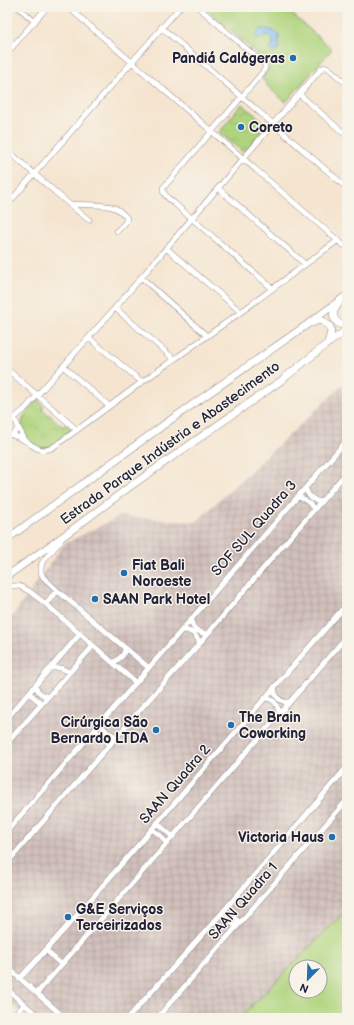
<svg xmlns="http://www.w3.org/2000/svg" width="354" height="1025" font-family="'Balsamiq Sans',sans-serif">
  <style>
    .industrial { fill: url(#industrial-grid) }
    .grass { fill: #afd47d; stroke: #687b5c; fill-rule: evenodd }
    .park { fill: url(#park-crowns); stroke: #687b5c }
    .water { fill: #7dbef2; stroke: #507096 }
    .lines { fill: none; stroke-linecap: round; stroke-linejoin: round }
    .minor-casing { stroke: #8c8486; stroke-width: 6 }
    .highway-casing { stroke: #8c8486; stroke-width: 8 }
    .minor { stroke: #fff; stroke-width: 5 }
    .highway { stroke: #fff; stroke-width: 7 }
    .poi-dot { fill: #1f6fb2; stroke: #f7f3e8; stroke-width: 1.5 }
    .labels { text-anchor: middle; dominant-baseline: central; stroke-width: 3; stroke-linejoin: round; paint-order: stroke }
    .poi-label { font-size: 14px; font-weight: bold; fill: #22223b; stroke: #f7f3e8; text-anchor: start }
    .street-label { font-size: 14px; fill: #22223b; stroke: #f7f3e8 }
  </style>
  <defs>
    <pattern id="industrial-grid" width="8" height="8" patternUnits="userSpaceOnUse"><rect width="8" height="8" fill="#d1c0bc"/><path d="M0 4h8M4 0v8" fill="none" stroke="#b3a5a2"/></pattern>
    <pattern id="park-crowns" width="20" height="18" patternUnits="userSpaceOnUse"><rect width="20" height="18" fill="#afd47d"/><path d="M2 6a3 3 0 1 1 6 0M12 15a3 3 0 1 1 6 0" fill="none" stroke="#96b66d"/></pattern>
  </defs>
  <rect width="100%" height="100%" fill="#f7f3e8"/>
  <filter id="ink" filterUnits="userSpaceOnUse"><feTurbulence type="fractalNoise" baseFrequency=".025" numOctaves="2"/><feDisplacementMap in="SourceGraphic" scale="8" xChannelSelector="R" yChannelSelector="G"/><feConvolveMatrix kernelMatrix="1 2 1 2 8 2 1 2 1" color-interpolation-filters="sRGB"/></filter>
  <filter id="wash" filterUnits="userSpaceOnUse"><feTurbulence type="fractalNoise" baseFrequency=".012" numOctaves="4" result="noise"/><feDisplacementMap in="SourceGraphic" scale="16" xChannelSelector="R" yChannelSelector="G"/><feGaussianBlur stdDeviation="0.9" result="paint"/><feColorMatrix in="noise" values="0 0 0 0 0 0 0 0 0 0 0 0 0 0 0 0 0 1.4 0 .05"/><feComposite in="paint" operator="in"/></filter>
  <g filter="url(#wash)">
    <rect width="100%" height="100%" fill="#f5e5d0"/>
    <path class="industrial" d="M347,381V909L240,1018H29L7,1001V622L14,614L64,544L120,516L196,522Z"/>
    <path class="grass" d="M204,7H284L332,49L286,102L269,88L262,78L271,66Z
      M347,909V1018H240ZM296,967H320V991H296Z"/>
    <path class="park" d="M242,104L267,125L244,153L219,132Z
      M37,399L44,407L42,409L63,427L65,424L71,429V431L54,445L44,448H39L25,438L22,426L23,419L26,413Z"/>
    <path class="water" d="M261,29L272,30L279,35V48L275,53L270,49L273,45V40L268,35L263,36L259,40L255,36Z"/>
  </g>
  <g filter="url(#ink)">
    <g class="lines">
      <defs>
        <path id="minor" d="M18,7L35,22
          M68,7L343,245
          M198,7L263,63L265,65V68L263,72L163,188C162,195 170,199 175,204L272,288
          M161,27L347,188
          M7,53L47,7
          M299,94L347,136
          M7,150L69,204L89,220
          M218,188L305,264
          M70,204C81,205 106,204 115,208C120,210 123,214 127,218L125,223L117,231
          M7,205L180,7
          M166,248L241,312
          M141,277L207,336
          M115,308L174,359
          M89,338L142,382
          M63,366L109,406
          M7,369L77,430
          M7,419C13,418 17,421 18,427C16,433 13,435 7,435
          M13,419L24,410L115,308L273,124L322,68L325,67H327L347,84
          M18,427L25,440
          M12,435C16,436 20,438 24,440C34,446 39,453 52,448L77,430L142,382L241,312L337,241
          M306,487C306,495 313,501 321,502
          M297,497C305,498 310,503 314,509
          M61,541L47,556L42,563L41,568V572L43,577L59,592L149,668
          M7,586H19L29,591L47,605L136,683
          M47,605C49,598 52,594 59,592
          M192,619C190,628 199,633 207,634
          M181,631L185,630C192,631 197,636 200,643
          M112,662H115L123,655L125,649
          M51,668H61L69,672
          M275,686C273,696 280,703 290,702
          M35,687L40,693L47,697
          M29,693L41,703
          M265,698C275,699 278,705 279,714
          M7,718L80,634
          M100,724L107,732L117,737
          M95,730L110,745
          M7,743L93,646
          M157,823L173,837
          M152,829L161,836L167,844
          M7,831L347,440
          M7,863L145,704L200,643L272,558L347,472
          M225,909L240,923
          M221,914L237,927
          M46,950L54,958L61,964
          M7,967L65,1018
          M20,978C54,942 86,905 119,867C195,780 270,691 347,604
          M7,989L40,1018
          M37,993L347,636
          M12,1018L24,1005
          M128,1018L221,914L347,767
          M157,1018L347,800"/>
        <path id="highway" d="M339,303C334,310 330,316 338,323C341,325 343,326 347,326
          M312,323L319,320L323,321L330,327L331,331L328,343
          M7,539L169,421L308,324L347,295
          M7,576L69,532L128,488L282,380L328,343L347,330"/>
      </defs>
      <use href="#minor" class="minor-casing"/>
      <use href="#highway" class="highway-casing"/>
      <use href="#minor" class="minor"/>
      <use href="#highway" class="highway"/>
    </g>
  </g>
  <g class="poi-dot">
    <circle cx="293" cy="58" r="4"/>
    <circle cx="241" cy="127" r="4"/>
    <circle cx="124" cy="573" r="4"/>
    <circle cx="95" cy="599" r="4"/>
    <circle cx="231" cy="725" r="4"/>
    <circle cx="156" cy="730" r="4"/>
    <circle cx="332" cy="837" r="4"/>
    <circle cx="68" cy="917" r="4"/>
  </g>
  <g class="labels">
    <g class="poi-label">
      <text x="285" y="58" text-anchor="end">Pandiá Calógeras</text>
      <text x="249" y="127">Coreto</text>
      <text x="132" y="565">Fiat Bali<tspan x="132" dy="16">Noroeste</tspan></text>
      <text x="103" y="599">SAAN Park Hotel</text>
      <text x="239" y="717">The Brain<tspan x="239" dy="16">Coworking</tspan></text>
      <text x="148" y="722" text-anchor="end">Cirúrgica São<tspan x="148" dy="16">Bernardo LTDA</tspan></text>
      <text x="324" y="837" text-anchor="end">Victoria Haus</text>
      <text x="76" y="909">G&amp;E Serviços<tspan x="76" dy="16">Terceirizados</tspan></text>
    </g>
    <g class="street-label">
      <text transform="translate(170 443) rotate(-36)">Estrada Parque Indústria e Abastecimento</text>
      <text transform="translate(254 528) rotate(-49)">SOF SUL Quadra 3</text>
      <text transform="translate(175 784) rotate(-49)">SAAN Quadra 2</text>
      <text transform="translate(243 901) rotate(-49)">SAAN Quadra 1</text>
    </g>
  </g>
  <rect width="354" height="1025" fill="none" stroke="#f7f3e8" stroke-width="24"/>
  <g transform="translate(308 979) rotate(203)"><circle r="19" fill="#f7f3e8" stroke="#a29fa3"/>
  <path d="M0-3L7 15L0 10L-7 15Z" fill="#1f6fb2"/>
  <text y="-6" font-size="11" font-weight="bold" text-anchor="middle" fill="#22223b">N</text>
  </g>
</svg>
